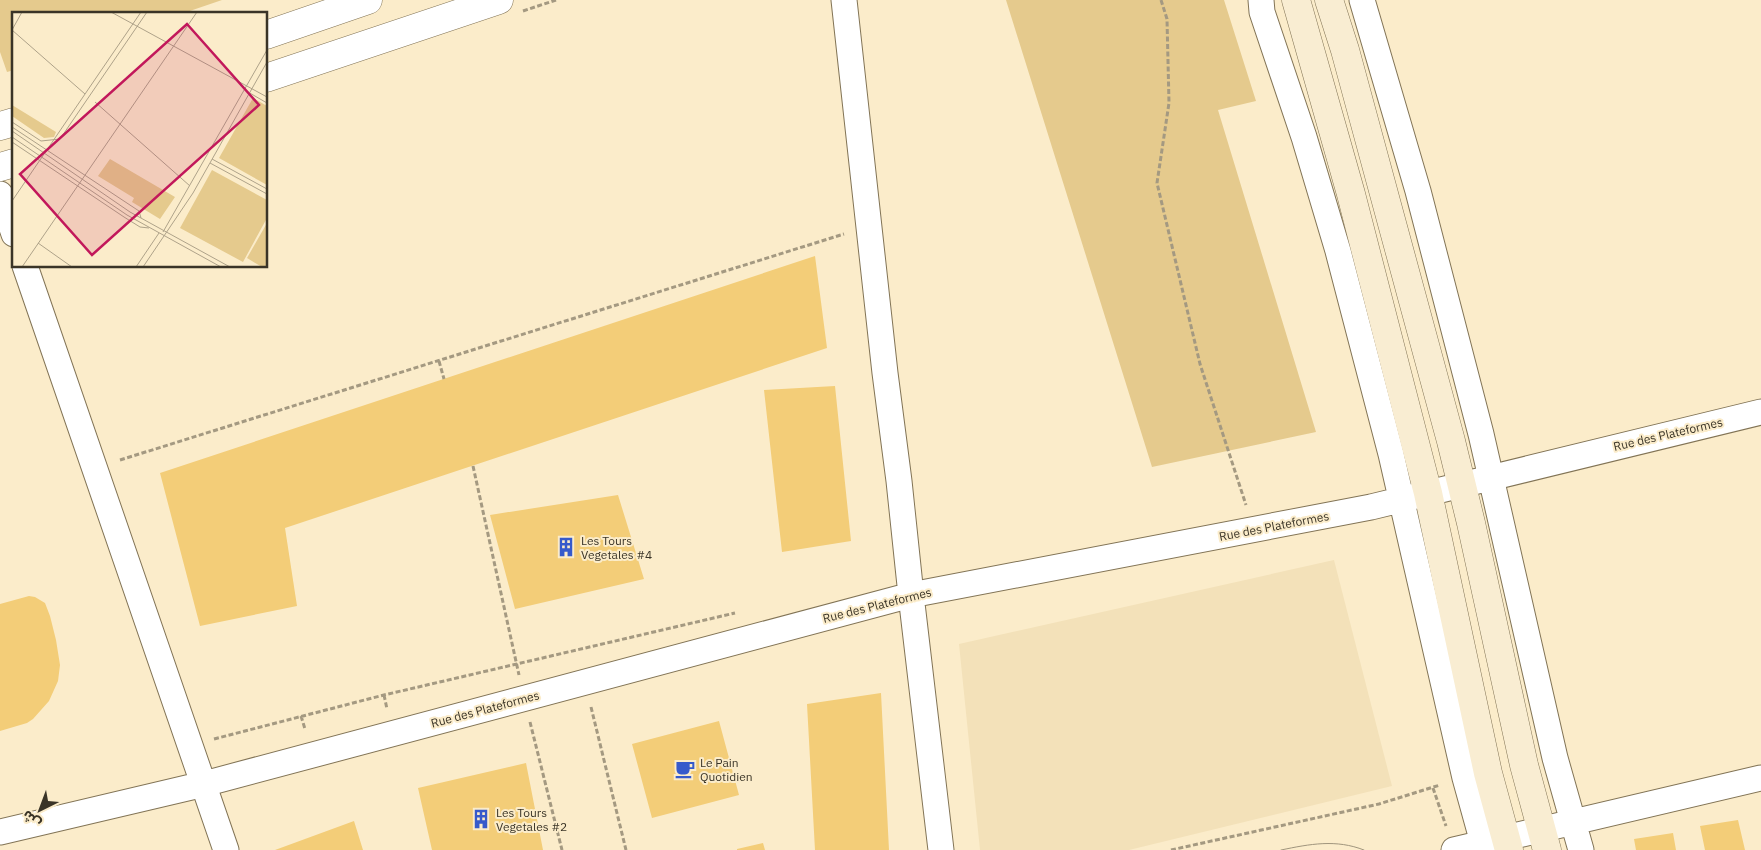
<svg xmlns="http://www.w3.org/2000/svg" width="1761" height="850" font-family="'IBM Plex Sans','Noto Sans Arabic',sans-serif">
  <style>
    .built { fill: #f3e1b9 }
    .green { fill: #e5ca8d }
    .building { fill: #f3cd78 }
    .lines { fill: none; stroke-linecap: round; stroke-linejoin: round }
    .minor-casing { stroke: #827456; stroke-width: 27 }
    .tertiary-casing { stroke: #827456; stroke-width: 29 }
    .secondary-casing { stroke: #827456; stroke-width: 29 }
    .path { stroke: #a49981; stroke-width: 3; stroke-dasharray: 5 2.5; stroke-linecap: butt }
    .minor { stroke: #fff; stroke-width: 25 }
    .tertiary { stroke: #fff; stroke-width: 28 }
    .secondary { stroke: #f9edd2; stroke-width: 28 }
    .tram { stroke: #a0957d; stroke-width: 1 }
    .labels { text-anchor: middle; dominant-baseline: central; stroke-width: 4; stroke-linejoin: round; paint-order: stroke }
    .street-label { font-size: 12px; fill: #3a3427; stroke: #fbecca }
    .poi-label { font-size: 12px; fill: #3a3427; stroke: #fbecca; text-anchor: start }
    .inset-road { fill: none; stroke: #aea289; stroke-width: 1 }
    .view { fill: #c2185b; fill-opacity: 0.15; stroke: #c2185b; stroke-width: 2.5 }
    .inset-edge { fill: none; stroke: #3a3427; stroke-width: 2.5 }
  </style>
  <rect width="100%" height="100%" fill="#fbecca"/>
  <path class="built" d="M1334,560L1392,786L1129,850H980L959,644Z"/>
  <path class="green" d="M0,0H222L181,14H14V70L7,72L0,52Z
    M1006,0H1224L1256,101L1218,110L1316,432L1152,467Z"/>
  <path class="building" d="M815,256L827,348L285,528L297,606L200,626L160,473Z
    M835,386L851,541L782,552L764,390Z
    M618,495L644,579L515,609L490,515Z
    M29,596L35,597L45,603L50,616L56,640L60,665L58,681L49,701L33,719L27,723L0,731V604Z
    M881,693L889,850H815L807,704Z
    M719,721L739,795L652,818L632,744Z
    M526,763L543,850H432L418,788Z
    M1738,820L1745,850H1705L1700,826Z
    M354,821L363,850H275Z
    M1673,833L1676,850H1636L1634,839Z
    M763,843L765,850H737V849Z"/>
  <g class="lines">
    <defs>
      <path id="minor" d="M844,0L885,373L899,481L911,595L941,850
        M1261,0L1262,12L1304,137L1338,251L1391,454L1465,778L1485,850
        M1362,0L1418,191L1481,434L1555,758L1581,850
        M0,194L14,234
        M25,266L226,850
        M0,832L204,784L911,595L1371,507L1761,412
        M1454,850L1761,778"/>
      <path id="tertiary" d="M266,35L368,0
        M266,78L499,0
        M0,126L14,122
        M0,167L14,163"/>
      <path id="secondary" d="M1296,0L1351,194L1428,493L1488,773L1509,850
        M1329,0L1345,50L1451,441L1471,523L1524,765L1547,850"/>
    </defs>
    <use href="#minor" class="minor-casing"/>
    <use href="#tertiary" class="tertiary-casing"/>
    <use href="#secondary" class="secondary-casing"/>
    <path class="path" d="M1161,0L1167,19L1169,103L1157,183L1200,364L1246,505
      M523,11L556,0
      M439,361L444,379
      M120,460L844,234
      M473,466L519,675
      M384,695L387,709
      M591,707L626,850
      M301,716L305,729
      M530,722L562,850
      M214,739L384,695L735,613
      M1433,788L1446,826
      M1171,850L1379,804L1440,785"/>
    <use href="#minor" class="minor"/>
    <use href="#tertiary" class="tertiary"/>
    <use href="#secondary" class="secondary"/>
    <path class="tram" d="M1281,850C1310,844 1336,839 1364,850"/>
  </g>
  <defs>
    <symbol id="building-bare" viewBox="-9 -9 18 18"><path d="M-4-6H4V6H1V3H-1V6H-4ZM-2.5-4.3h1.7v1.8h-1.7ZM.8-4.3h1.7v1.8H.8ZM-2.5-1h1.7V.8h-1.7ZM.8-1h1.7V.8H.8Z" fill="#365acb" stroke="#fbecca" stroke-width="2.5" paint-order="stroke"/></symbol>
    <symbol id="cafe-bare" viewBox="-9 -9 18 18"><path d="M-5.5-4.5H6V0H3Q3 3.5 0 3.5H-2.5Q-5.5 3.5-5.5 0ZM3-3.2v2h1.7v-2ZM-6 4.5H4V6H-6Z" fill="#365acb" stroke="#fbecca" stroke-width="2.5" paint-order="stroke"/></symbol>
  </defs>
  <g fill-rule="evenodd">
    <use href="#building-bare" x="552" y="533" width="28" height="28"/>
    <use href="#cafe-bare" x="671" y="755" width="28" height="28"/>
    <use href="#building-bare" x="467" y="805" width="28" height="28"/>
  </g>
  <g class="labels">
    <g class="street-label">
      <text transform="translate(1668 434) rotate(-13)">Rue des Plateformes</text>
      <text transform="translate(1274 526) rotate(-11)">Rue des Plateformes</text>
      <text transform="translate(877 605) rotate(-14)">Rue des Plateformes</text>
      <text transform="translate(485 709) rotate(-15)">Rue des Plateformes</text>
    </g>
    <g class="poi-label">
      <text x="581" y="540">Les Tours<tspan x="581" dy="14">Vegetales #4</tspan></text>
      <text x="700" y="762">Le Pain<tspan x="700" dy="14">Quotidien</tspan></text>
      <text x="496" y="812">Les Tours<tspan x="496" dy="14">Vegetales #2</tspan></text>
    </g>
  </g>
  <g transform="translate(12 12)">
    <rect width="255" height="255" fill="#fbecca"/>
    <path d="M241,86L255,94V173L207,146ZM0,93L44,120L42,125L32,126L0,104ZM98,147L163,185L148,207L120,190L122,186L86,164ZM200,158L255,188V206L231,250L168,216ZM255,211V255H250L235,246Z" fill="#e5ca8d"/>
    <path class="inset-road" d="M99,0L255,85M0,18L73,82M0,18L10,0M236,80L255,91M83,90L178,174M0,110L29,129L48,127L135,0M0,115L127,199L129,206M0,119L118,200L218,255M0,125L115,203L209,255M0,130L112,205L128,215L137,216M200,147L255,177M198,151L255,182M0,189L129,0M151,220L255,38M26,231L60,255M10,255L185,0M124,255L147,221M131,255L181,181L255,50"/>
    <path class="view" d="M175,12L247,93L80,243L8,162Z"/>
    <rect width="255" height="255" class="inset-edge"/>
  </g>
  <g transform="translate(40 810) rotate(222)" stroke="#fbecca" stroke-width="4" paint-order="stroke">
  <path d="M0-4L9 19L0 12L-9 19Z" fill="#3a3427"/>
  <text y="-8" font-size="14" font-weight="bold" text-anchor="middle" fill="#3a3427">ش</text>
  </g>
</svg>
